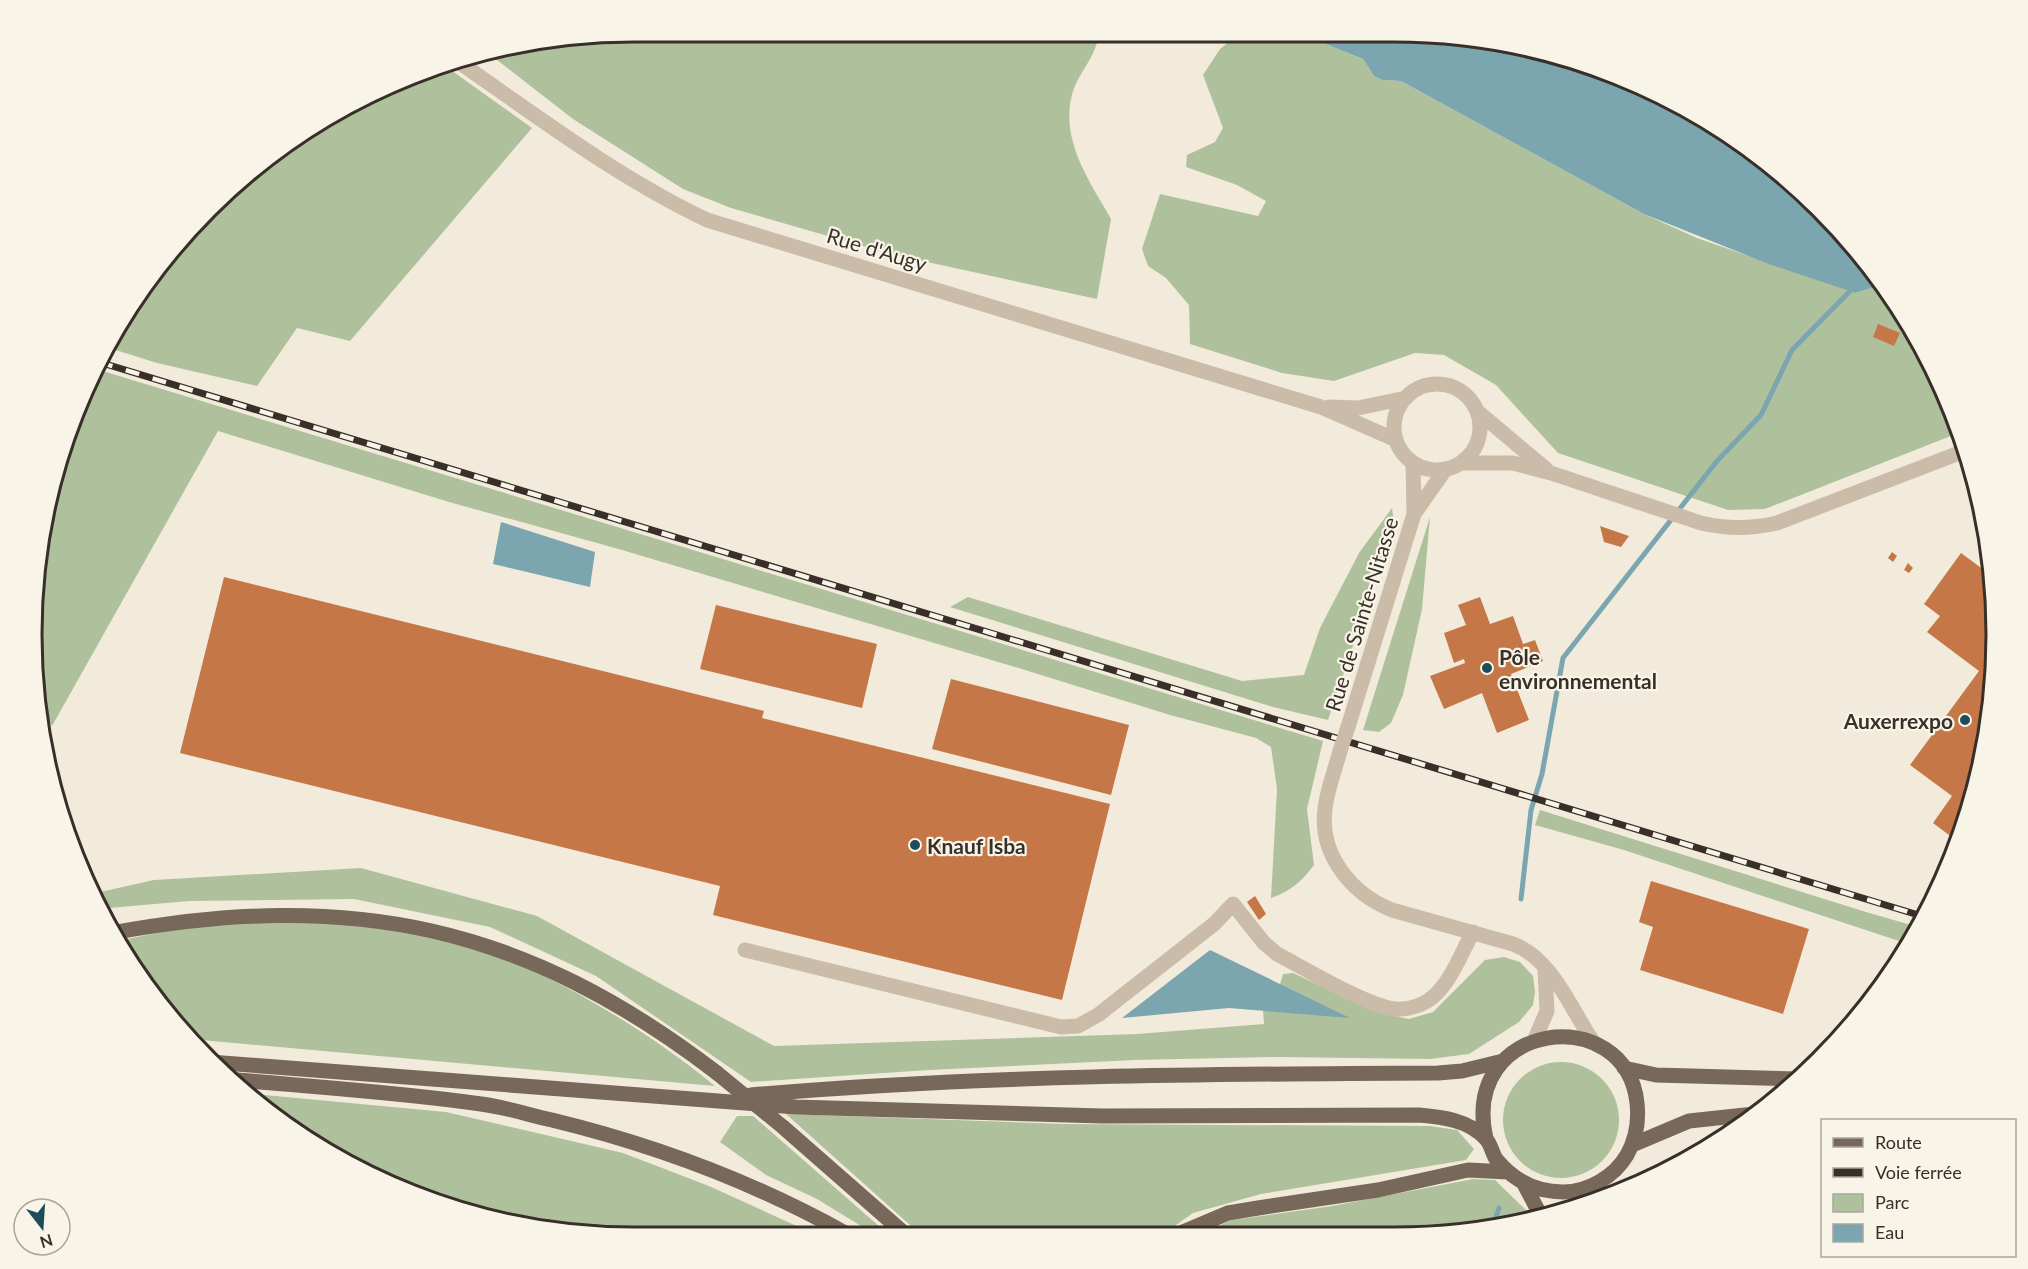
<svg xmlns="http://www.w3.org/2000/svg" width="2028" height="1269" font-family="Lato,sans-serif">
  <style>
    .green { fill: #afc19c }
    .water { fill: #7ba5af }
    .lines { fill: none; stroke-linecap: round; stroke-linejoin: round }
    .stream { stroke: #7ba5af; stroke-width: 5 }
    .building { fill: #c57747 }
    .street { stroke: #cabca8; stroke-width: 15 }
    .primary { stroke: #786859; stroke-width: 15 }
    .rail-casing { stroke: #372f28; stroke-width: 7 }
    .rail { stroke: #f9f4e8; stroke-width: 4.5; stroke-dasharray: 14; stroke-linecap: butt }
    .street-bridge { stroke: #cabca8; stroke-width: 15 }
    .primary-bridge { stroke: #786859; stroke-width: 15 }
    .poi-dot { fill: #1e4c58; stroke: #f9f4e8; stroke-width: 2 }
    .labels { text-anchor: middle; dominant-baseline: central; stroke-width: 4.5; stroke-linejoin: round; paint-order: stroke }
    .street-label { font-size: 21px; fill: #372f28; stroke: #f9f4e8 }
    .poi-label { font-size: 21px; font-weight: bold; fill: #372f28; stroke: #f9f4e8; text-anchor: start }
    .rim { fill: none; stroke: #372f28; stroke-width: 3 }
  </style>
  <rect width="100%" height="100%" fill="#f2ebdc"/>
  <path class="green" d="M555,37H1098C1095,59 1077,74 1072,95C1060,140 1090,182 1111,219L1097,299L890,254L731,208L683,189L573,119L488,53Z
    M1235,37H1308L1363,59L1374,76L1382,80L1401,81L1644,214L1697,238L1855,293L1881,285L1916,333L1961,432L1765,509L1728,510L1558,453L1496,385L1444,355L1415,353L1334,381L1282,373L1190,344L1189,305L1166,278L1148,266L1142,249L1160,194L1258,216L1266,201L1237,185L1186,167L1187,155L1215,142L1223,128L1203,75L1220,49Z
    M441,63L532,128L350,341L297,328L257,386L157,363L106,347L112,333L156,267L208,208L299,133Z
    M96,369L1323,741L1307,809L1314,865C1302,881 1291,891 1271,898L1277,789L1271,747L1256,738L1170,715L1015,667L622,550L449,502L218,431L52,726L36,701L33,595L64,440Z
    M1392,508L1394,524L1328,720L1273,707L950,607L968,597L1242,681L1304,675L1320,628L1359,553Z
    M1430,517L1422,609L1403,695L1391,723L1379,732L1363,730Z
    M1540,810L1866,912L1918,927L1908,944L1624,850L1535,825Z
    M361,868L537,916L774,1046L1137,1034L1264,1024L1262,996L1276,998L1283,974L1293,973L1380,1013L1409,1019L1433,1012L1485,960L1504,957L1520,962L1533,976L1535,992L1533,1005L1519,1022L1469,1054L1430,1059L1277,1057L1135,1060L929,1070L751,1082L596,976L490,927L354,899L189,901L98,909L91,894L154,880Z
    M289,921C315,923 341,923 367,927C414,933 491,951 534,971C598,1002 660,1041 715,1086L190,1039L133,970L117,941L197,925Z
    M1503 1120a58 58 0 1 1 116 0a58 58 0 1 1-116 0Z
    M244,1093L446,1112L623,1153L709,1186L812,1233L556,1232L404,1192L267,1113Z
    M786,1114L1065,1124L1430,1126L1457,1130L1474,1149L1466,1160L1261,1194L1193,1213L1162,1235L920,1234Z
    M737,1116H753L888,1234H876L866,1229L817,1199L766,1175L720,1142Z
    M1473,1179L1495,1180L1526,1210L1530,1220L1433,1236L1198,1235L1232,1220L1332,1206Z"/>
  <path class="water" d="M1308,37H1472L1625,78L1761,156L1847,237L1881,285L1855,293L1766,263L1644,214L1401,81L1382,80L1374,76L1363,59Z
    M501,522L595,552L590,587L493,564Z
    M1210,950L1350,1018L1229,1008L1122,1018Z"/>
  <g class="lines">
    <path class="stream" d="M1521,899L1531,810L1542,774L1563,658L1717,461L1761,415L1792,350L1855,286
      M1493,1226L1499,1208"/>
  </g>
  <path class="building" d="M1878,324L1900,333L1894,346L1873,337Z
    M1600,526L1629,536L1621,547L1604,542Z
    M1892,552L1897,556L1893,562L1888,558Z
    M1961,553L1992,576L1995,674L1976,791L1957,841L1933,823L1952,796L1910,765L1979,671L1927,632L1940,616L1924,604Z
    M1908,563L1913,568L1909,573L1904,570Z
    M224,577L764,711L762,718L1110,804L1062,1000L713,915L720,886L180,753Z
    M1480,597L1490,624L1513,616L1523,644L1535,640L1543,661L1511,674L1529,720L1497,733L1482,693L1444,709L1430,676L1465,663L1464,659L1454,663L1444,633L1466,625L1458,605Z
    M716,605L877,644L862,708L700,669Z
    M951,679L1129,725L1111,795L932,749Z
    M1651,881L1809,929L1783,1014L1640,970L1653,927L1639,922Z
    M1255,896L1266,914L1259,920L1247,902Z"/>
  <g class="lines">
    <path class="street" d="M456,60C538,117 617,177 707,220L1321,407L1396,440
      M1394 427a43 43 0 1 1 86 0a43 43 0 1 1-86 0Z
      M1329,407L1358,408L1406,398
      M1477,411L1546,469
      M1413,463L1414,514
      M1462,463H1513L1551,473L1701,523C1728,529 1750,529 1777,523L1967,450
      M1348,727L1414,514L1445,470
      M1340,751C1335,770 1327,790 1325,809C1319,855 1352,894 1392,910L1513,944C1553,959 1571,1010 1594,1043
      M745,950L1061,1027L1078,1026L1098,1015L1214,924L1233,904L1264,943L1277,954C1304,968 1369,1007 1395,1009C1409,1010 1424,1005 1434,996C1452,980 1461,953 1473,932
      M1534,1041L1547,1011L1545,970"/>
    <path class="primary" d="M112,933C351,889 524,925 717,1073
      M210,1062L796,1107L1102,1116L1419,1115C1442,1117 1469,1120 1486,1139C1491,1144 1492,1153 1496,1159C1513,1180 1536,1192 1563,1192C1588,1192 1614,1177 1627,1155C1636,1139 1639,1121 1637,1103C1626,1001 1459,1020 1486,1139
      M1624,1068L1656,1075L1799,1079
      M228,1079C312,1087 398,1092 481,1104C505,1107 529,1115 552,1120C655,1145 754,1182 847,1234
      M751,1095C980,1075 1209,1074 1438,1073L1462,1071L1503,1061
      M783,1127L905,1234
      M1632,1145L1689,1121L1754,1114
      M1524,1184L1542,1218
      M1176,1235L1228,1213L1258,1208L1378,1190L1468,1170L1508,1172"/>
    <defs>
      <path id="rail" d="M99,362L1925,917"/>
    </defs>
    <use href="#rail" class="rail-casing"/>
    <use href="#rail" class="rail"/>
    <path class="street-bridge" d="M1340,751L1348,727"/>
    <path class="primary-bridge" d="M717,1073L783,1127"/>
  </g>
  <g class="poi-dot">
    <circle cx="1487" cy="668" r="6"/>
    <circle cx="1965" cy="720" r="6"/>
    <circle cx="915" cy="845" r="6"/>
  </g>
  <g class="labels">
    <g class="street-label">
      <text transform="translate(877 249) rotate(17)">Rue d'Augy</text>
      <text transform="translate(1361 614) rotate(-73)">Rue de Sainte-Nitasse</text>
    </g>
    <g class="poi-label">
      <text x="1499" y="656">Pôle<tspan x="1499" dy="24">environnemental</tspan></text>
      <text x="1953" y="720" text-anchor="end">Auxerrexpo</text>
      <text x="927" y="845">Knauf Isba</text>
    </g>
  </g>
  <path d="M0 0H2028V1269H0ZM634 42H1394A592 592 0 0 1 1986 634V635A592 592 0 0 1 1394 1227H634A592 592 0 0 1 42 635V634A592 592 0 0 1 634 42Z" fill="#f9f4e8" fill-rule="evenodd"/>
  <path class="rim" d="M634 42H1394A592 592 0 0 1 1986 634V635A592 592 0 0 1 1394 1227H634A592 592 0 0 1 42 635V634A592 592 0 0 1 634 42Z"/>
  <rect x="1821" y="1119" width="195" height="138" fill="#f9f4e8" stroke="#aba59b" stroke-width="1.5"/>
  <rect x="1833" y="1138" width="30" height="9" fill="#786859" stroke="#aba59b" stroke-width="1.5"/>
  <text x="1875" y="1149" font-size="18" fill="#372f28">Route</text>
  <rect x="1833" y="1168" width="30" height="9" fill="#372f28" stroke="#aba59b" stroke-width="1.5"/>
  <text x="1875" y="1179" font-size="18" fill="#372f28">Voie ferrée</text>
  <rect x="1833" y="1194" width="30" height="18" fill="#afc19c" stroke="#aba59b" stroke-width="1.5"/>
  <text x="1875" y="1209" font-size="18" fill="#372f28">Parc</text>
  <rect x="1833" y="1224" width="30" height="18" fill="#7ba5af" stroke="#aba59b" stroke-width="1.5"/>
  <text x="1875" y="1239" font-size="18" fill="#372f28">Eau</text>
  <g transform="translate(42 1227) rotate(163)"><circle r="28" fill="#f9f4e8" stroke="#aba59b" stroke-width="1.5"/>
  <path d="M0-4.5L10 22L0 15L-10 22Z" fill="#1e4c58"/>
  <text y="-9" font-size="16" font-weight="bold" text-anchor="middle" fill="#372f28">N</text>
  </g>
</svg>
